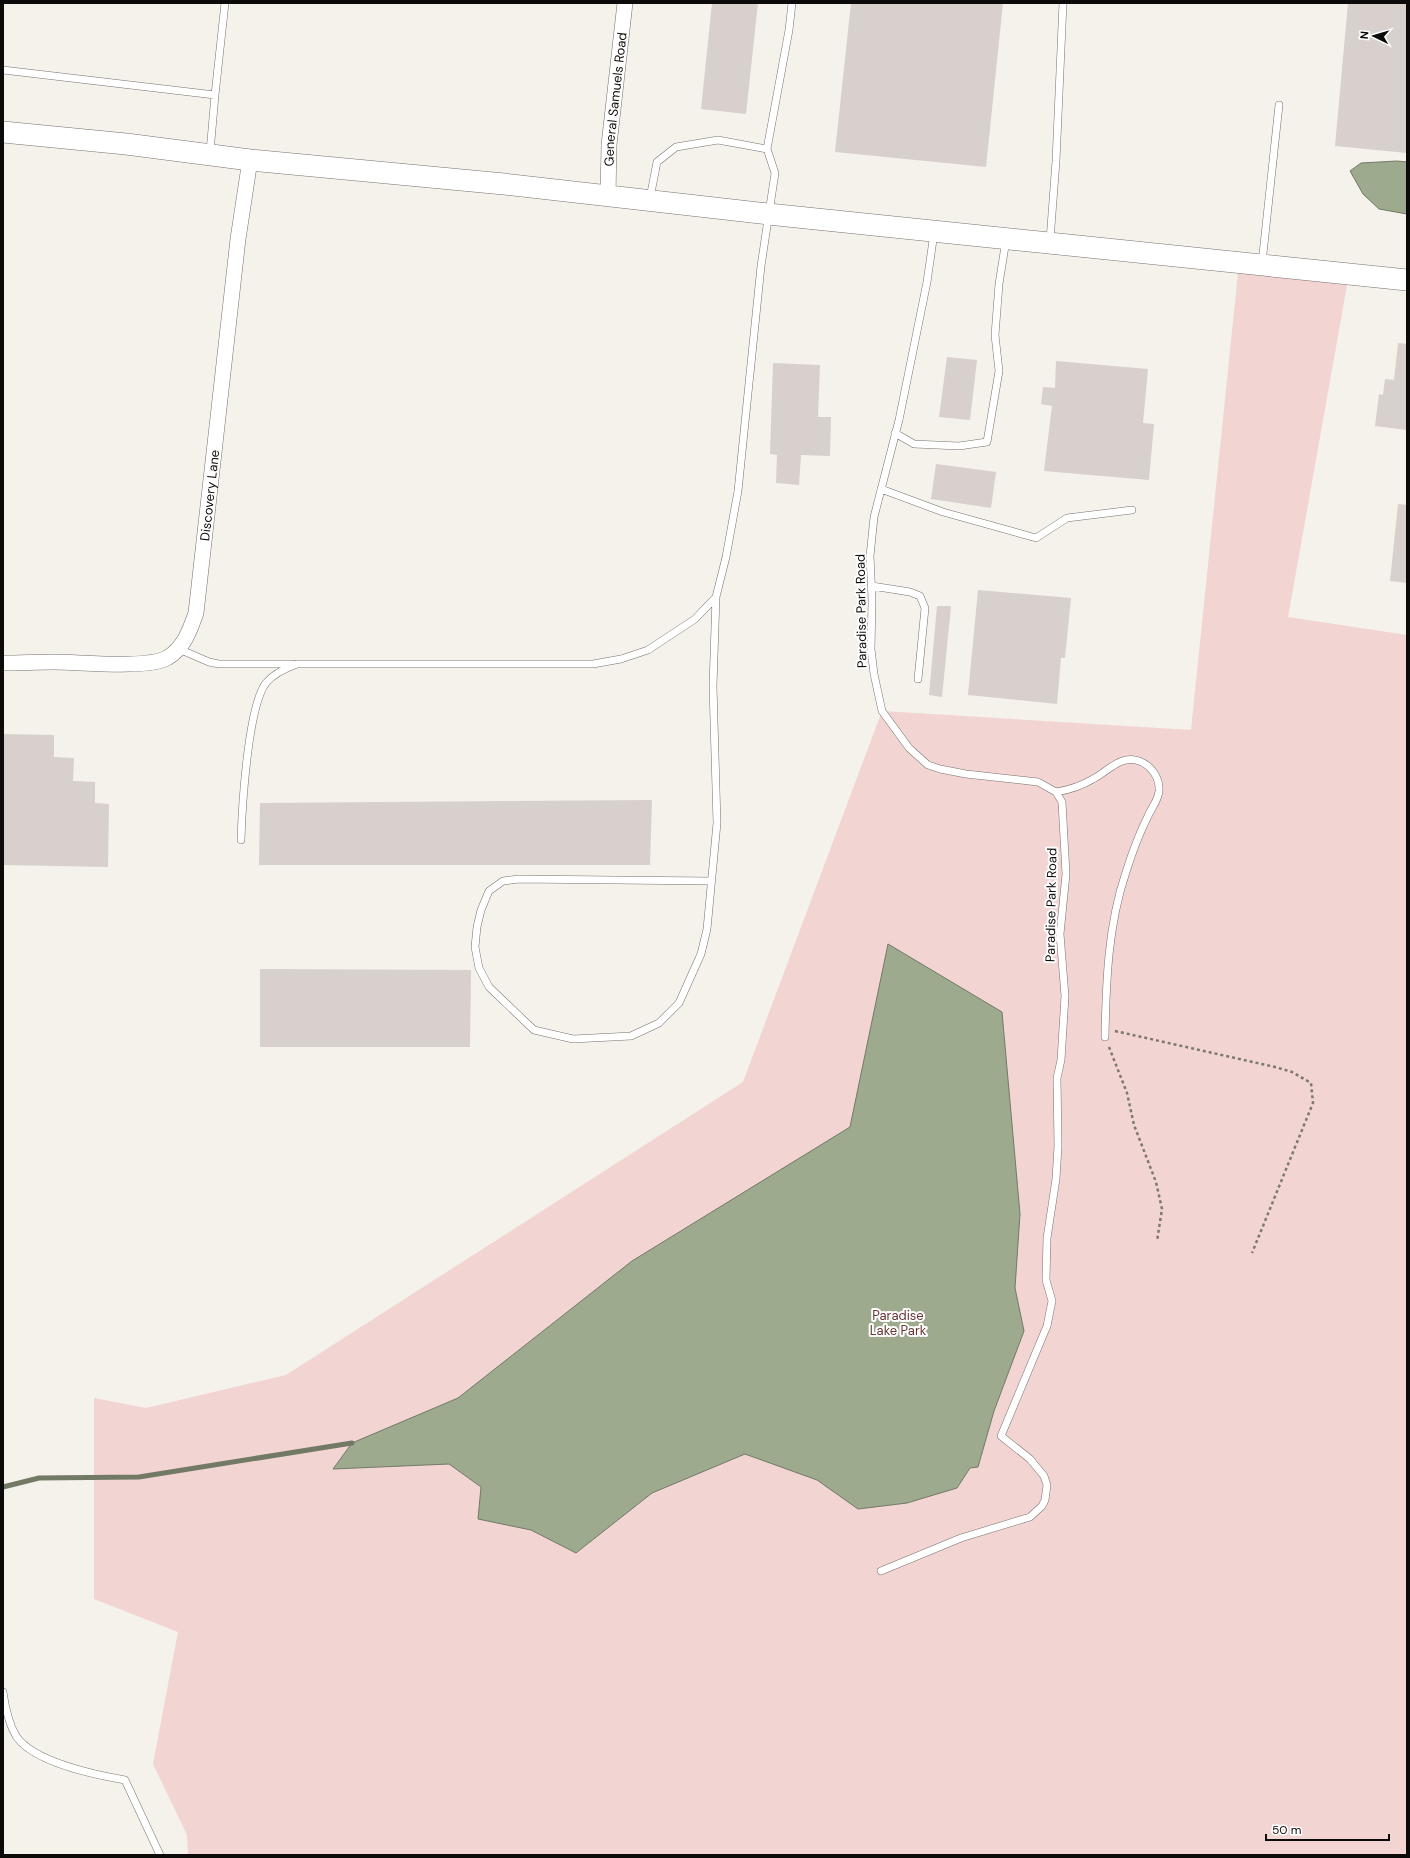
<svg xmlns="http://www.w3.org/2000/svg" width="1410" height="1858" font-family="'DM Sans',sans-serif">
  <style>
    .green { fill: #f2d4d3 }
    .water { fill: #9daa8e; stroke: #727a66 }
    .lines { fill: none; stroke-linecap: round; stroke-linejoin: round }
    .stream { stroke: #727a66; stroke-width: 5 }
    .building { fill: #d7d0cc }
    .lane-casing { stroke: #76726d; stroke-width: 8 }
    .street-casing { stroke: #76726d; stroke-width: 16 }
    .secondary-casing { stroke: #76726d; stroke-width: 22 }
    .path { stroke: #7c7975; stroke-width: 2.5; stroke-dasharray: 3 3; stroke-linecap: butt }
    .lane { stroke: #fff; stroke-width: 7 }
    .street { stroke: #fff; stroke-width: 15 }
    .secondary { stroke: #fff; stroke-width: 21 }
    .labels { text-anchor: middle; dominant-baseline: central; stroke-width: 4; stroke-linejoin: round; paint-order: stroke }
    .street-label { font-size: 13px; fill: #0d0b09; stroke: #fff }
    .park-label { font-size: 13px; fill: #683636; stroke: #fff }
  </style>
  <rect width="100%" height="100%" fill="#f5f1eb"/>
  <path class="green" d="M1239,263L1349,274L1288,617L1407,635V1855H188L187,1835L153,1764L178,1632L94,1599V1398L146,1408L286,1375L743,1082L882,711L1191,730Z"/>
  <path class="water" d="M1397,161L1407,162V214L1379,209L1363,194L1350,171L1361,163Z
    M888,944L1002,1012L1020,1214L1015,1288L1024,1331L994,1411L978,1467L970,1468L957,1488L907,1503L858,1509L817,1480L745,1454L652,1493L576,1553L531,1530L478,1519L481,1487L449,1464L333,1469L352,1443L458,1398L632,1261L850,1127Z"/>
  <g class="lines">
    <path class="stream" d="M3,1487L39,1478L139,1477L352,1443"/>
  </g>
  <path class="building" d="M712,3H758L746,114L701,109Z
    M851,3H1003L986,167L835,152Z
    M1348,3H1407V153L1335,146Z
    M1398,343L1407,344V430L1375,426L1379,394L1383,395L1385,379L1394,380Z
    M947,357L977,360L970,420L939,417Z
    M1056,361L1148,369L1143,423L1154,424L1149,480L1044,471L1052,406L1041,404L1043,387L1055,388Z
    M773,363L820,365L818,417H831L830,456L801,455L799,485L776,483L777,455L770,454Z
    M936,464L996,472L991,508L931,499Z
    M1398,504L1407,505V583L1390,581Z
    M978,590L1071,598L1065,658H1061L1057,704L968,695Z
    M937,606H951L942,697L929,695Z
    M3,734L54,735V757L74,758L73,781L95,782V803L109,804L108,867L3,865Z
    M652,800L650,865H259L260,803Z
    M260,969L471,970L470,1047H260Z"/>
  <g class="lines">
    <defs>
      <path id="lane" d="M3,70L215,95L225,3
        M767,149L789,30L792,3
        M210,152L215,95
        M1050,240L1056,161L1063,3
        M1262,263L1279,105
        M895,433L914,444L959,446L987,442L999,371L995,335L999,284L1006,240
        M881,489L943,512L1036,538L1067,518L1132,510
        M872,586L910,592L920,596L925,608L918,679
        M179,649L209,662L219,664H292
        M1056,792C1069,790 1081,786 1093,779C1107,772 1121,754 1139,761C1151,765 1160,778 1159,791C1158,801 1152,807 1148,816C1139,834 1132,853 1126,872C1108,925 1106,982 1105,1037
        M241,840C242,807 248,706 266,683C274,673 286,668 297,664H593L621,659L648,650L695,619L716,597L726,557L738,491L761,266L775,173L767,149L718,140L676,147L657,162L650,198
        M711,881L519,879L503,881L489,891L481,910L477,927L475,947L479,968L489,987L534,1030L573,1039L631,1036L659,1023L679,1003L701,954L707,929L717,823L713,686L716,597
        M881,1571L961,1538L1030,1517L1042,1506L1045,1500L1047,1485L1044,1476L1030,1459L1001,1436L1047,1326L1052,1301L1046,1280L1047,1238L1056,1179L1058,1146L1057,1078L1061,1060L1065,996L1060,934L1066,874L1062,802L1056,792L1038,782L966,774L940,769L928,765L909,748L882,711L874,674L871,649L872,600L870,556L874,517L899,420L927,282L934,233
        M3,1692C5,1706 9,1724 16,1736C33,1762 96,1775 125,1780L160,1855"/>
      <g id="street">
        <path id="s1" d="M608,195L609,145L625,3"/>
        <path id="s2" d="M3,663C20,663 38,662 55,662C81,662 146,669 167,658C184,648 190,630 196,613L238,239L250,160"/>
      </g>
      <path id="secondary" d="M3,132L126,144L250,160L504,184L768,214L1407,280"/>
    </defs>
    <use href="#lane" class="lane-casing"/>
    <use href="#street" class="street-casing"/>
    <use href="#secondary" class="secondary-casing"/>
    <path class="path" d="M1115,1031L1275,1067L1292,1072L1311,1083L1313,1103L1252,1253
      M1109,1047L1127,1093L1134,1125L1156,1182L1162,1209L1157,1241"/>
    <use href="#lane" class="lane"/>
    <use href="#street" class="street"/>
    <use href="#secondary" class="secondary"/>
  </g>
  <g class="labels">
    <g class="street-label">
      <text stroke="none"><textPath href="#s1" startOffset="96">General Samuels Road</textPath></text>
      <text stroke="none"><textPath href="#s2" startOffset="338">Discovery Lane</textPath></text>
      <text transform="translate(861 611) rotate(-91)">Paradise Park Road</text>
      <text transform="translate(1051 905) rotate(-89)">Paradise Park Road</text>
    </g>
    <g class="park-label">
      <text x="898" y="1315">Paradise<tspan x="898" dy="15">Lake Park</tspan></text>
    </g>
  </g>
  <rect width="1410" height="1858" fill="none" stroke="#0d0b09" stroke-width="8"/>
  <g transform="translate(1374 36) rotate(275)" stroke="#ffffff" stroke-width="3" paint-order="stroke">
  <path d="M0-3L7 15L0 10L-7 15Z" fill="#0d0b09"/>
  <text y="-6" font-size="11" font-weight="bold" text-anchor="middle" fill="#0d0b09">N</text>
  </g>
  <path d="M1266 1834v6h123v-6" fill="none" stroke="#0d0b09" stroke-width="2"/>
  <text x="1272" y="1834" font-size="12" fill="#0d0b09" stroke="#ffffff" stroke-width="3" paint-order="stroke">50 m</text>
</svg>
